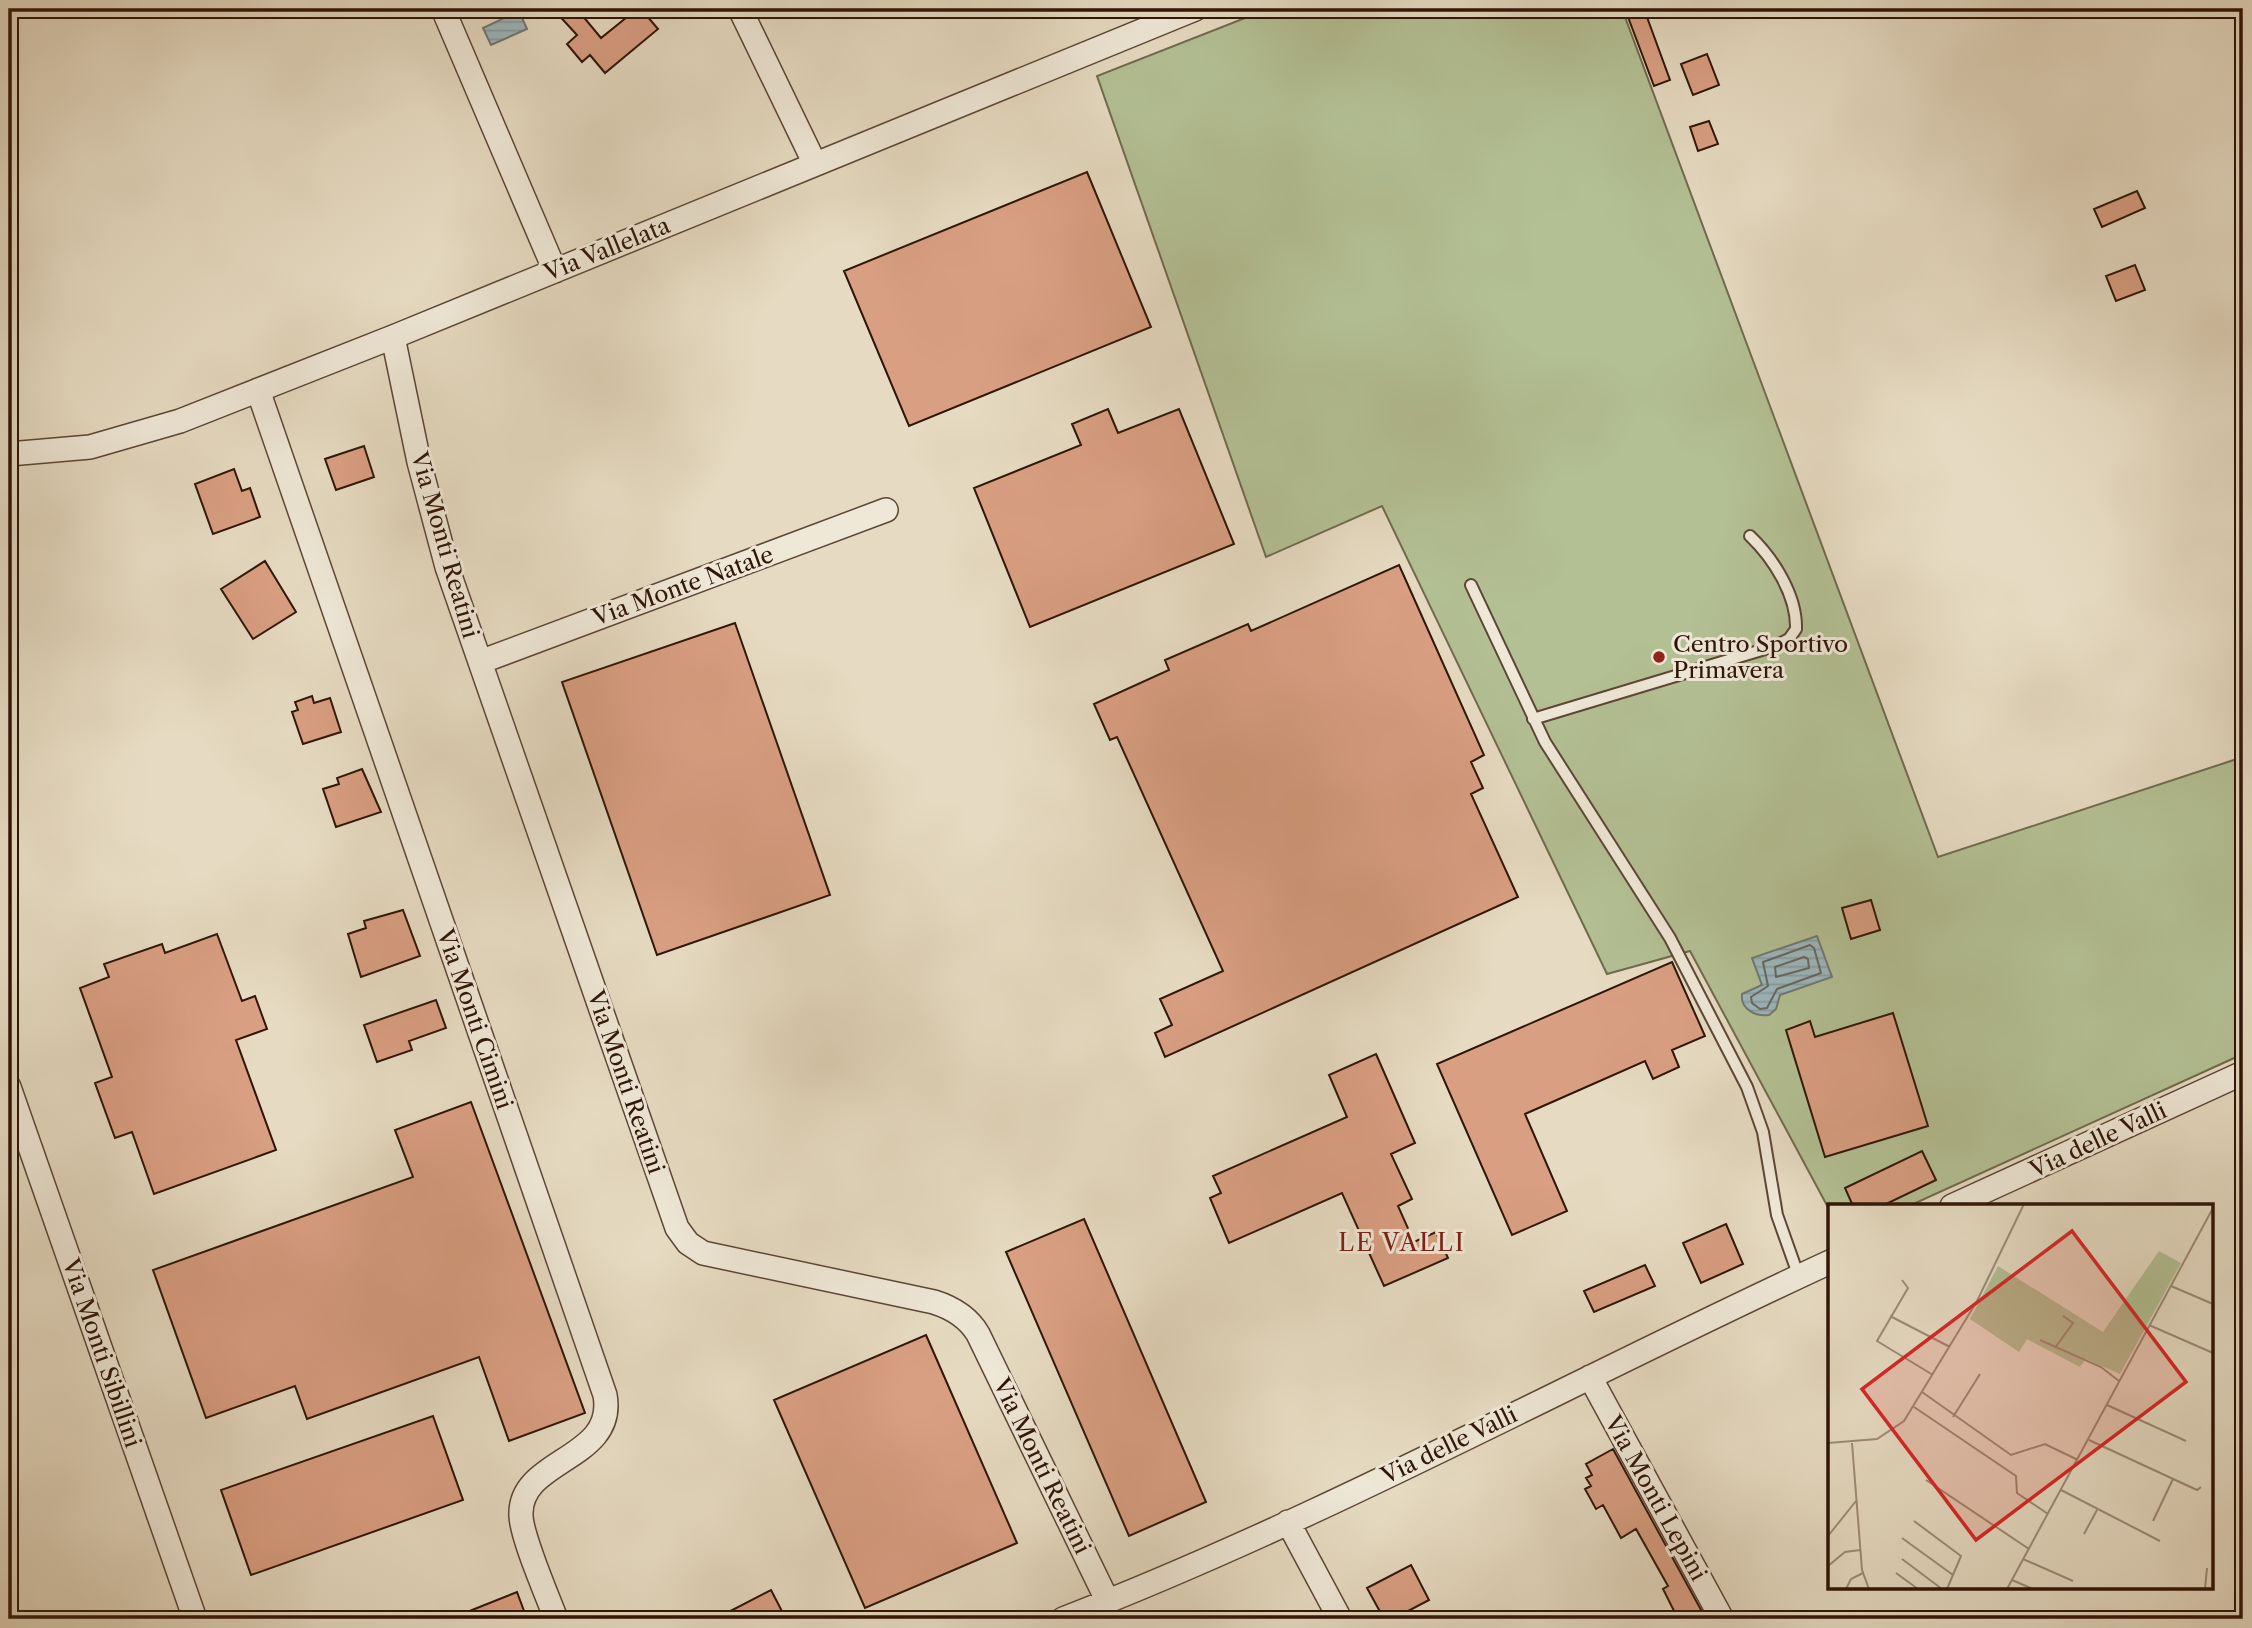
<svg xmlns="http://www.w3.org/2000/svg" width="2252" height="1628" font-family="'Libre Caslon Text',serif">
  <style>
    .grass { fill: #b3c094; stroke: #716a4e; stroke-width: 2 }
    .water { fill: url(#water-rules); stroke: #707775; stroke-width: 2 }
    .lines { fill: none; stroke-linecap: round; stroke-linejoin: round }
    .shore { stroke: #666662; stroke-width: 2 }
    .building { fill: #d99f82; stroke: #2f1507; stroke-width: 2 }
    .lane-casing { stroke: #5d4636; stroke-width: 14 }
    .street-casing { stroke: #5d4636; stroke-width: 26 }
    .lane { stroke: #efe8d7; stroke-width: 10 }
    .street { stroke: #efe8d7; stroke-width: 23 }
    .poi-dot { fill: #8f2418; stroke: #efe8d7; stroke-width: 2.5 }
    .labels { text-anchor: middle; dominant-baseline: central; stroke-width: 6; stroke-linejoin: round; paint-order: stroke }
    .street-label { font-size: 23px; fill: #2f1507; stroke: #efe8d7 }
    .poi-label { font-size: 23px; fill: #2f1507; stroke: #efe8d7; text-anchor: start }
    .neighbourhood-label { font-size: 24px; letter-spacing: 2px; fill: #7a1f14; stroke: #efe8d7 }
    .inset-road { fill: none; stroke: #9d8c77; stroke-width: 2 }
    .view { fill: #d62828; fill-opacity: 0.15; stroke: #d62828; stroke-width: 3.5 }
    .inset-edge { fill: none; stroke: #2f1507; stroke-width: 3.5 }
  </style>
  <defs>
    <pattern id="water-rules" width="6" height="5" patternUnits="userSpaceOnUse" patternTransform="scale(1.75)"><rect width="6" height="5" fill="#9cb8be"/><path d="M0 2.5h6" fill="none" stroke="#879da2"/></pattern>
  </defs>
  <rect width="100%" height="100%" fill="#e6dbc2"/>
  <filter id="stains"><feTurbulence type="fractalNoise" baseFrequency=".00286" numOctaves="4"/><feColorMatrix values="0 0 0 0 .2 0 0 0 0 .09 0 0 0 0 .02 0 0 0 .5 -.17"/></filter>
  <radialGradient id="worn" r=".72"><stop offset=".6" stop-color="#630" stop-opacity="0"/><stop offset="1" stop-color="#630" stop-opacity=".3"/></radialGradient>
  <path class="grass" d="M1268,9H1622L1938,857L2243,757V1054L1909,1206H1830V1211L1690,951L1607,974L1382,506L1266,557L1097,76Z"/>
  <path class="water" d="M519,11L527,29L491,45L483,28Z
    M1817,936L1832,977L1780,995L1776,1009L1769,1015C1756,1017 1740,1009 1742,994L1762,985L1752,958Z"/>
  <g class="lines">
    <path class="shore" d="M1810,945L1814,948L1821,973L1777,989L1767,1008L1760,1009L1752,1003L1751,997L1768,986L1763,962Z
      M1804,957L1808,959L1809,968L1776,977L1775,967Z"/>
  </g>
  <path class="building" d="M553,9H577L601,38L637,9H641L658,29L605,73L590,55L582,62L567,44L577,35Z
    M1625,9H1644L1670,80L1654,86Z
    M1707,54L1719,85L1693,95L1681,64Z
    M1709,121L1718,144L1698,151L1690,127Z
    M1087,172L1151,327L909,426L844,271Z
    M2137,191L2145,208L2102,227L2094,209Z
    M2135,265L2145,290L2116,301L2106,276Z
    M1108,409L1118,433L1179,409L1234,544L1030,627L974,488L1081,445L1072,424Z
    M364,446L374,477L336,490L325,459Z
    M234,469L242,491L250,488L260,517L213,534L195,484Z
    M265,561L296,612L253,639L221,589Z
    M1399,565L1484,755L1471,762L1483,788L1471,794L1518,897L1165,1057L1155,1033L1172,1025L1160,999L1223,971L1117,737L1110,740L1094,704L1169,670L1165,660L1248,624L1251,631Z
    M735,623L830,895L657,955L562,682Z
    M312,696L314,703L330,698L341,732L303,744L292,712L298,710L295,702Z
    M362,769L381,812L336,827L323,789L339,784L337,778Z
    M1871,900L1880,930L1851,939L1842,908Z
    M403,910L420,956L361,977L348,934L366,928L364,921Z
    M217,934L242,1001L255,996L267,1029L236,1040L276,1150L154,1194L132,1132L115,1138L95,1083L112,1077L80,988L109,977L104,964L162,944L165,953Z
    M1672,962L1705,1036L1672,1050L1679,1067L1653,1079L1645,1061L1525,1114L1567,1211L1512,1235L1437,1064Z
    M436,1000L446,1028L409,1041L412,1050L377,1062L364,1025Z
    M1893,1013L1928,1126L1825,1157L1786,1030L1810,1021L1815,1037Z
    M1376,1054L1415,1143L1391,1154L1412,1199L1398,1206L1414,1242L1436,1232L1448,1258L1384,1286L1342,1193L1229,1243L1210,1198L1221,1193L1213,1176L1347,1117L1329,1075Z
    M471,1102L585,1413L509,1441L479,1357L307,1419L295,1386L206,1418L153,1270L413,1177L395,1130Z
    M1922,1151L1936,1180L1882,1206H1853L1845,1188Z
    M1084,1219L1206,1502L1129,1536L1006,1252Z
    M1726,1224L1743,1264L1701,1283L1683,1243Z
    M1645,1265L1655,1286L1594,1312L1584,1291Z
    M926,1335L1017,1543L865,1608L774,1400Z
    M433,1416L463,1500L251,1575L221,1490Z
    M1613,1449L1706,1619H1678L1663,1589L1668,1586L1636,1529L1621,1538L1603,1505L1596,1509L1585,1489L1591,1486L1586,1478L1592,1475L1586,1464Z
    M1411,1565L1429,1600L1393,1619H1384L1367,1588Z
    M771,1590L786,1619H715Z
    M517,1592L527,1619H452V1618Z"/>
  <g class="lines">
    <defs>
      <path id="lane" d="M1471,585L1545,742L1670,938L1747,1087L1763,1132L1777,1215L1799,1277
        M1533,719L1775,646L1789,639L1796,629C1797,595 1773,558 1750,536"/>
      <path id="street" d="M443,9L555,271
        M740,9L815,164
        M393,337L419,462L447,567L677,1228L688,1243L703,1253L934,1302C953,1308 968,1317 978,1334L1108,1602
        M258,390L605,1395C617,1461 518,1458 521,1516C522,1538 547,1595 556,1619
        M9,454L90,447L180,421L393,337L1195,9
        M480,662L886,510
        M9,1087L195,1619
        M1952,1206L2243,1073
        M1590,1377L1722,1619
        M1288,1522L1340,1619
        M1063,1619C1326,1517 1574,1380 1830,1262"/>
    </defs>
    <use href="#lane" class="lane-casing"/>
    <use href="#street" class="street-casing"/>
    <use href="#lane" class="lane"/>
    <use href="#street" class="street"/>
  </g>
  <circle class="poi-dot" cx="1659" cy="657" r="7"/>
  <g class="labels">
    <g class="street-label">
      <text transform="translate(607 249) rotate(-22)">Via Vallelata</text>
      <text transform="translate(445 545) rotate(74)">Via Monti Reatini</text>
      <text transform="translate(683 586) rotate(-20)">Via Monte Natale</text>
      <text transform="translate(475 1019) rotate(71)">Via Monti Cimini</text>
      <text transform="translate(626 1082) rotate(71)">Via Monti Reatini</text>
      <text transform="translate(2098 1140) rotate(-25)">Via delle Valli</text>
      <text transform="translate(102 1353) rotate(71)">Via Monti Sibillini</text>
      <text transform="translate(1449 1445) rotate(-26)">Via delle Valli</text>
      <text transform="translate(1042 1466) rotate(64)">Via Monti Reatini</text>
      <text transform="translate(1656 1498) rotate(61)">Via Monti Lepini</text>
    </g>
    <g class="poi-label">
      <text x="1673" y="644">Centro Sportivo<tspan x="1673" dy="26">Primavera</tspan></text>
    </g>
    <g class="neighbourhood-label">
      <text x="1402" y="1242">LE VALLI</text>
    </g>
  </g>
  <g transform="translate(1828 1204)">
    <rect width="385" height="385" fill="#e6dbc2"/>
    <path d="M331,47L353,59L292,170L258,155L252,163L199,135L191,148L142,115L170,62L275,128Z" fill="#b3c094"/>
    <path class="inset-road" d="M74,76L80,84L49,137L105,171M343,82L385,100M62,112L122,143M321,121L385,149M212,136L273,163L291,177M227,144L245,119L235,112M94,188L183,251L217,240L250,256M279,201L358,237M86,203L188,272L189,289L220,310M125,213L152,170M261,236L369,286L373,283M0,239L49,235L76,217L149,97L196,0M24,239L34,366L41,385M98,276L201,345M233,286L332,337M86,317L133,352L119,385M325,317L345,275M256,330L269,306M0,332L28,297M74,334L125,371M74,355L114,385M195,355L245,377M0,362L17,348L32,346M68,369L90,385M184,376L205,385M18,385L23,375L35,369M179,385L385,4M377,385L379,364"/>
    <path class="view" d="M244,27L358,178L148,336L34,185Z"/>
    <rect width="385" height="385" class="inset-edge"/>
  </g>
  <rect width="2252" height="1628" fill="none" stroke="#e6dbc2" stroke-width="35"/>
  <rect x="10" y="10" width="2231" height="1607" fill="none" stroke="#2f1507" stroke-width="3.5"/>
  <rect x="18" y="18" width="2217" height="1593" fill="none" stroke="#2f1507" stroke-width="2"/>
  <rect width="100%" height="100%" filter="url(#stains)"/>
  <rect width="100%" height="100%" fill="url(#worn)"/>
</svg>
